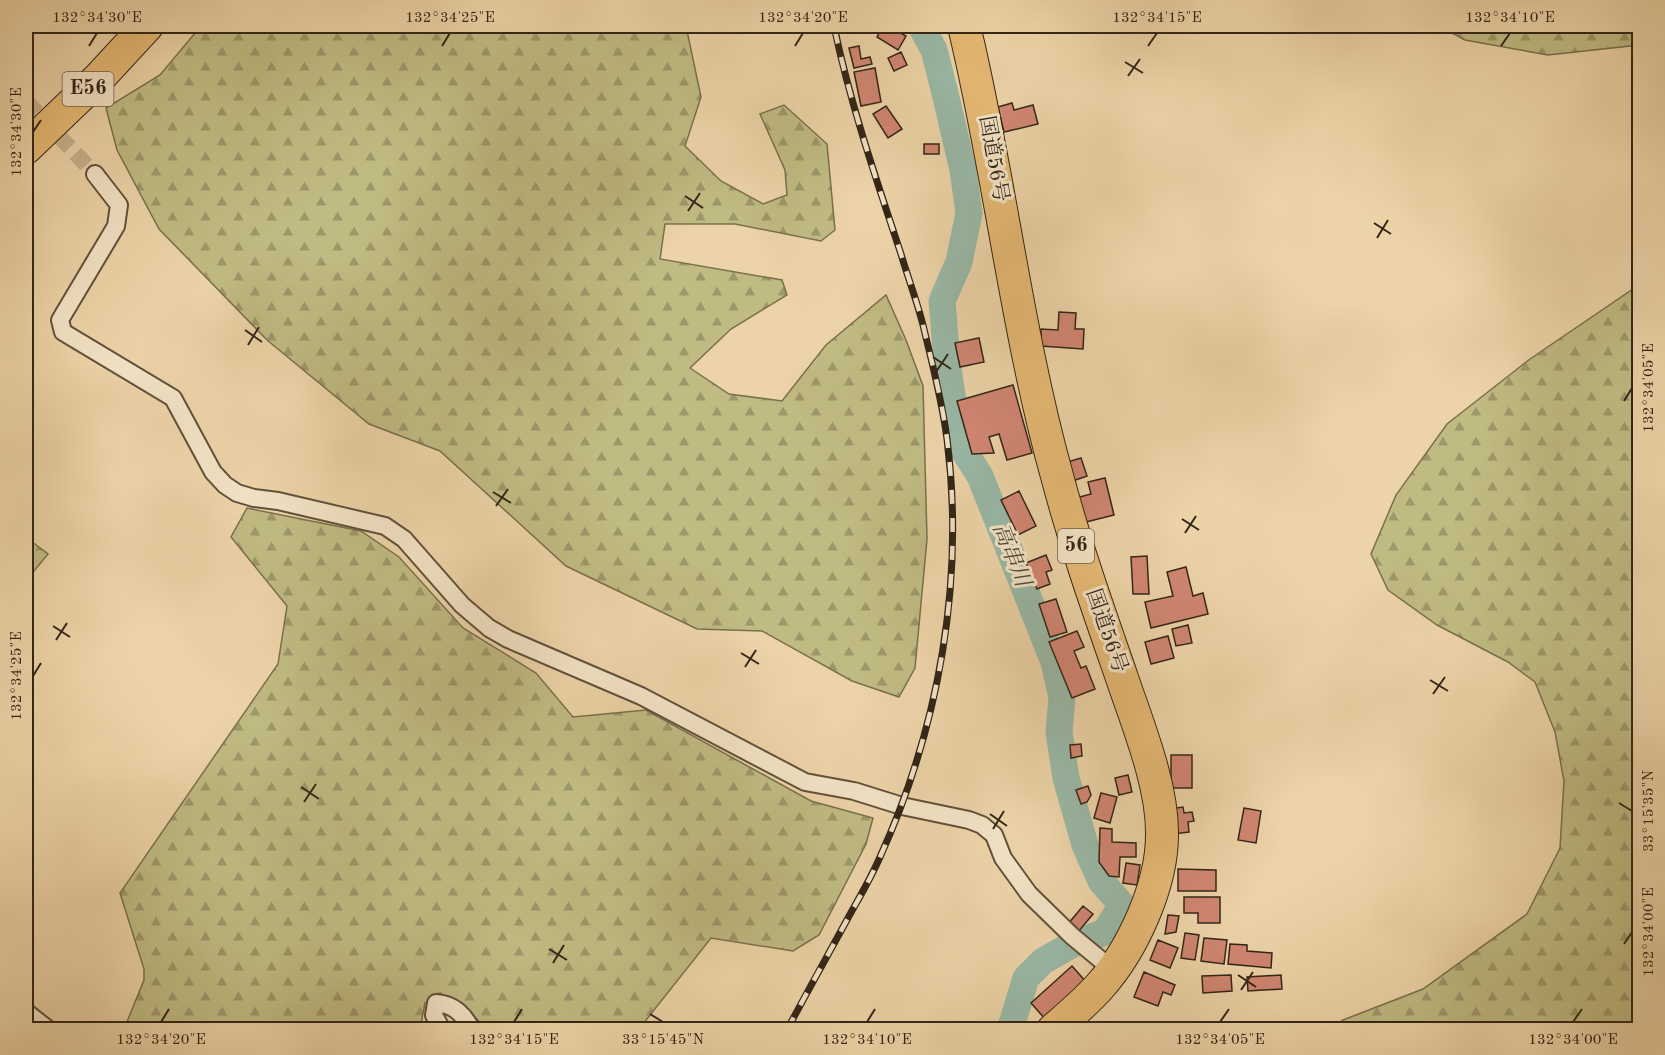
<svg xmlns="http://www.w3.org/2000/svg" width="1665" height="1055" font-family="'Old Standard TT','Noto Serif JP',serif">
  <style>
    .forest { fill: url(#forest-firs); stroke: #79704d; stroke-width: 1.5 }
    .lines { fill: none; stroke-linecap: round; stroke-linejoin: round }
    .river { stroke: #99b8a6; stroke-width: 27 }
    .building { fill: #d18672; stroke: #322517; stroke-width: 1.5 }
    .street-tunnel { stroke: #c8b18b; stroke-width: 16; stroke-dasharray: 16 8; stroke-linecap: butt }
    .street-casing { stroke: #61513b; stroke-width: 20 }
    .highway-casing { stroke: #322517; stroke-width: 34 }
    .street { stroke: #f3e3c6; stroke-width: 16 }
    .highway { stroke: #e6ba74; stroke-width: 32 }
    .rail-casing { stroke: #322517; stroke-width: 7 }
    .rail { stroke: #f3e3c6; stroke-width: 4.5; stroke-dasharray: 14; stroke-linecap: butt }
    .ticks { fill: none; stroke: #322517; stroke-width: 2 }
    .labels { text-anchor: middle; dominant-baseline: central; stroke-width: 6; stroke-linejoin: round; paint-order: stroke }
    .shield { fill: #f3e3c6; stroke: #6c5e4c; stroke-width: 1.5 }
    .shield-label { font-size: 20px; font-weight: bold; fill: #322517 }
    .street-label { font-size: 21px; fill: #322517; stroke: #f3e3c6 }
    .water-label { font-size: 22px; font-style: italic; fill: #4c4a3b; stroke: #f3e3c6 }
    .neatline { fill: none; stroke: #322517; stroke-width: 2 }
    .ticks-label { font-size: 15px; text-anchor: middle; fill: #322517 }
  </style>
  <defs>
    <pattern id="forest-firs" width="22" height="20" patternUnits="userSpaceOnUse" patternTransform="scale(1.5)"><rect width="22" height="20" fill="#c0bb83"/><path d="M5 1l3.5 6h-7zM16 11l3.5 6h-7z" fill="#9d986a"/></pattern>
  </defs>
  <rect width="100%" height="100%" fill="#edd4a8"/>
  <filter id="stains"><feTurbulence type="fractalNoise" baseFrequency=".00333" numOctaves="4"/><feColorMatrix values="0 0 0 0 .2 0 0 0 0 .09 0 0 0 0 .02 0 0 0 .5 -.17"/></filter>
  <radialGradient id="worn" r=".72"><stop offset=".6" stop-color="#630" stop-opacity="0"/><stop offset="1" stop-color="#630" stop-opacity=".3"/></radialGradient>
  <path class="forest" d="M201,26H686L701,97L685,146L721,181L763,204L787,195L785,170L760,114L784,105L827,144L835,230L821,241L735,224H665L660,259L782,280L787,295L731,329L690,368L729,394L782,401L826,345L886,295L906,340L923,386L927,539L915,668L899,697L852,681L762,631L697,629L566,566L440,451L369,424L267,340L159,229L117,150L106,108L160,75Z
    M1439,26H1639V45L1548,55L1465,40Z
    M1639,285V1029H1331L1343,1020L1423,989L1527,914L1560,848L1564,781L1555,732L1535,682L1508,662L1437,625L1388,590L1371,554L1396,495L1447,424L1530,359Z
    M247,508L361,531L399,557L463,628L536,673L573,717L646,710L811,801L873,818L866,844L819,935L793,951L711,938L639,1029H485L477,1019L440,993L425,1003L420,1029H124L144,980V969L120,893L278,664L287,606L231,537Z
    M27,538L48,554L26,581V539Z"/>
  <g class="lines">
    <path class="river" d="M921,26L934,50L945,93L963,170L969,213L959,262L942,301L947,361L959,443L980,476L1054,662L1062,697L1059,732L1066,778L1085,845L1101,881L1122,905L1105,932L1073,944L1043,961L1026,978L1010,1030"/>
  </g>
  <path class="building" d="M883,26H888L906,36L898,50L877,37Z
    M859,46L861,59L870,57L872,64L854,68L849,48Z
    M901,52L907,65L894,71L888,58Z
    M875,68L881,102L861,106L854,72Z
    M1012,103L1014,110L1033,105L1038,124L1004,132L998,107Z
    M886,106L902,129L888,138L873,114Z
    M924,144H939V154H924Z
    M1059,312L1076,313L1075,329H1084L1083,349L1041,346V329L1058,330Z
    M979,338L984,362L960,367L955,343Z
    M1013,385L1032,453L1007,460L999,434L989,437L994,453L972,454L957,401Z
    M1081,458L1087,476L1067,483L1061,464Z
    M1105,478L1114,515L1078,524L1072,499L1091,494L1088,482Z
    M1019,491L1036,526L1018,535L1001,500Z
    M1046,555L1052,570L1046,572L1050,584L1037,589L1026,563Z
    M1147,556L1149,594H1133L1131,557Z
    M1186,567L1193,596L1203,593L1208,614L1151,628L1145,602L1173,596L1167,572Z
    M1056,599L1067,632L1050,637L1039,604Z
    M1188,625L1192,643L1176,646L1172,629Z
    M1077,631L1084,647L1074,651L1081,668L1086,666L1095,689L1072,698L1049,642Z
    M1168,636L1174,658L1151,664L1145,642Z
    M1081,744L1082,756L1071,758L1070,745Z
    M1171,755H1192V788H1171Z
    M1128,775L1132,792L1119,795L1115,778Z
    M1088,786L1091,795L1087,802L1081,804L1076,790Z
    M1101,793L1117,797L1110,823L1094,818Z
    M1183,807L1184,813L1192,812L1194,821L1188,822L1189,832L1173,834L1169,809Z
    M1244,808L1261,811L1256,843L1238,840Z
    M1100,828L1112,829V842L1136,843V857H1120L1119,877L1109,876L1099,862Z
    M1126,863L1140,865L1137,885L1123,883Z
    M1178,869L1216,870V891H1178Z
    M1184,897H1220V923H1198V913H1184Z
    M1083,906L1093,914L1078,932L1068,924Z
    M1168,915L1179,916L1176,932L1165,934Z
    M1185,933L1199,935L1195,960L1181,958Z
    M1204,938L1227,940L1224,964L1201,961Z
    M1158,940L1178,948L1170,968L1150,960Z
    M1230,944L1247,945V951L1272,953L1271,968L1228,964Z
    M1072,966L1087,983L1046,1020L1031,1003Z
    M1144,972L1175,985L1171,995L1163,992L1158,1006L1134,997Z
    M1231,975L1232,991L1203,993L1202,976Z
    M1281,975L1282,989L1248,991L1247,977Z"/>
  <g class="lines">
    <path class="street-tunnel" d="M26,101L95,174"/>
    <defs>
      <path id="street" d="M95,174L119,205L116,226L60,320L63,332L173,398L213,472L225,485L237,493L254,498L278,501L385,526L404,539L462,605L489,628L508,639L641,696L805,782L854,791L902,806L969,820L982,825L994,835L1003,858L1029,894L1072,936L1113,970
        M26,1012L49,1030
        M442,1030L434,1015L436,1003C454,1004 464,1015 472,1030"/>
      <path id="highway" d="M964,26C1000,175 1016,329 1057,476C1075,544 1098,609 1121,675C1137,723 1163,785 1162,835C1162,885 1133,949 1100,986C1086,1002 1069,1016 1053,1030
        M26,148L98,79L147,26"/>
    </defs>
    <use href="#street" class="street-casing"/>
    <use href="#highway" class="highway-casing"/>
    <use href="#street" class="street"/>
    <use href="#highway" class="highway"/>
    <defs>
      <path id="rail" d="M787,1030C807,992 828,955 848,918C859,898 871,878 880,857C939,727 965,581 947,439C942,400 932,363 923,325C917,301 908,278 901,254C876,179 850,103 834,26"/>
    </defs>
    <use href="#rail" class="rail-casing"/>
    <use href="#rail" class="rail"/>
  </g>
  <path class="ticks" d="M89,46L97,33M442,46L450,33M795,46L803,33M1148,46L1157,33M1501,46L1510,33M1125,62L1143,73M1128,76L1140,59M33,132L41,120M685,196L703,208M688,211L700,193M1374,223L1391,234M1377,238L1388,220M245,330L262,342M248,345L259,327M933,357L951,369M936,372L948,354M1624,401L1632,388M493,492L511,503M496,506L508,489M1182,519L1199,530M1185,533L1196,516M53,626L70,637M56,640L67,623M741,653L759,664M745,667L756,650M33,676L41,663M1430,680L1448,691M1433,694L1445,677M301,787L319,799M304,802L316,784M1619,803L1632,811M990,814L1007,826M993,829L1004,811M1624,944L1632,932M549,949L567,960M553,963L564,945M1238,975L1256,987M1241,990L1253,972M650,1014L663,1022M161,1022L169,1009M514,1022L522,1009M867,1022L875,1009M1220,1022L1229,1009M1573,1022L1582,1009"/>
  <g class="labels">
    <g class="shield">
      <rect x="62.5" y="72" width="51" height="34" rx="4.5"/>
      <rect x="1058" y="529" width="36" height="34" rx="4.5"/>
    </g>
    <g class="shield-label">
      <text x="88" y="89">E56</text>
      <text x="1076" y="546">56</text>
    </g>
    <g class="street-label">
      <text transform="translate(993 159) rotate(80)">国道56号</text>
      <text transform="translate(1106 631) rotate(71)">国道56号</text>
    </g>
    <g class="water-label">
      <text transform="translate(1011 555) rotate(68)">高串川</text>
    </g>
  </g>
  <rect width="1665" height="1055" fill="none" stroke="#edd4a8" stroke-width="66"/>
  <rect x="33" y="33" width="1599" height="989" class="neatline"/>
  <g class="ticks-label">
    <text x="97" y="22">132°34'30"E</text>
    <text x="450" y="22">132°34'25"E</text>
    <text x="803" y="22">132°34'20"E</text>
    <text x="1157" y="22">132°34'15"E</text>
    <text x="1510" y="22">132°34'10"E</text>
    <text transform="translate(16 132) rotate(-90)" y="5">132°34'30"E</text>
    <text transform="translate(1648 388) rotate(-90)" y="5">132°34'05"E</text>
    <text transform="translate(16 676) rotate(-90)" y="5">132°34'25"E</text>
    <text transform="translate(1648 811) rotate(-90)" y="5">33°15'35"N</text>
    <text transform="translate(1648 932) rotate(-90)" y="5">132°34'00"E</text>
    <text x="161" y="1044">132°34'20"E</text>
    <text x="514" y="1044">132°34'15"E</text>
    <text x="663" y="1044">33°15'45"N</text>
    <text x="867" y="1044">132°34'10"E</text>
    <text x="1220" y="1044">132°34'05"E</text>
    <text x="1573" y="1044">132°34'00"E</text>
  </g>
  <rect width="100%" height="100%" filter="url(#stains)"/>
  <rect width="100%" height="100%" fill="url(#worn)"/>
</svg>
